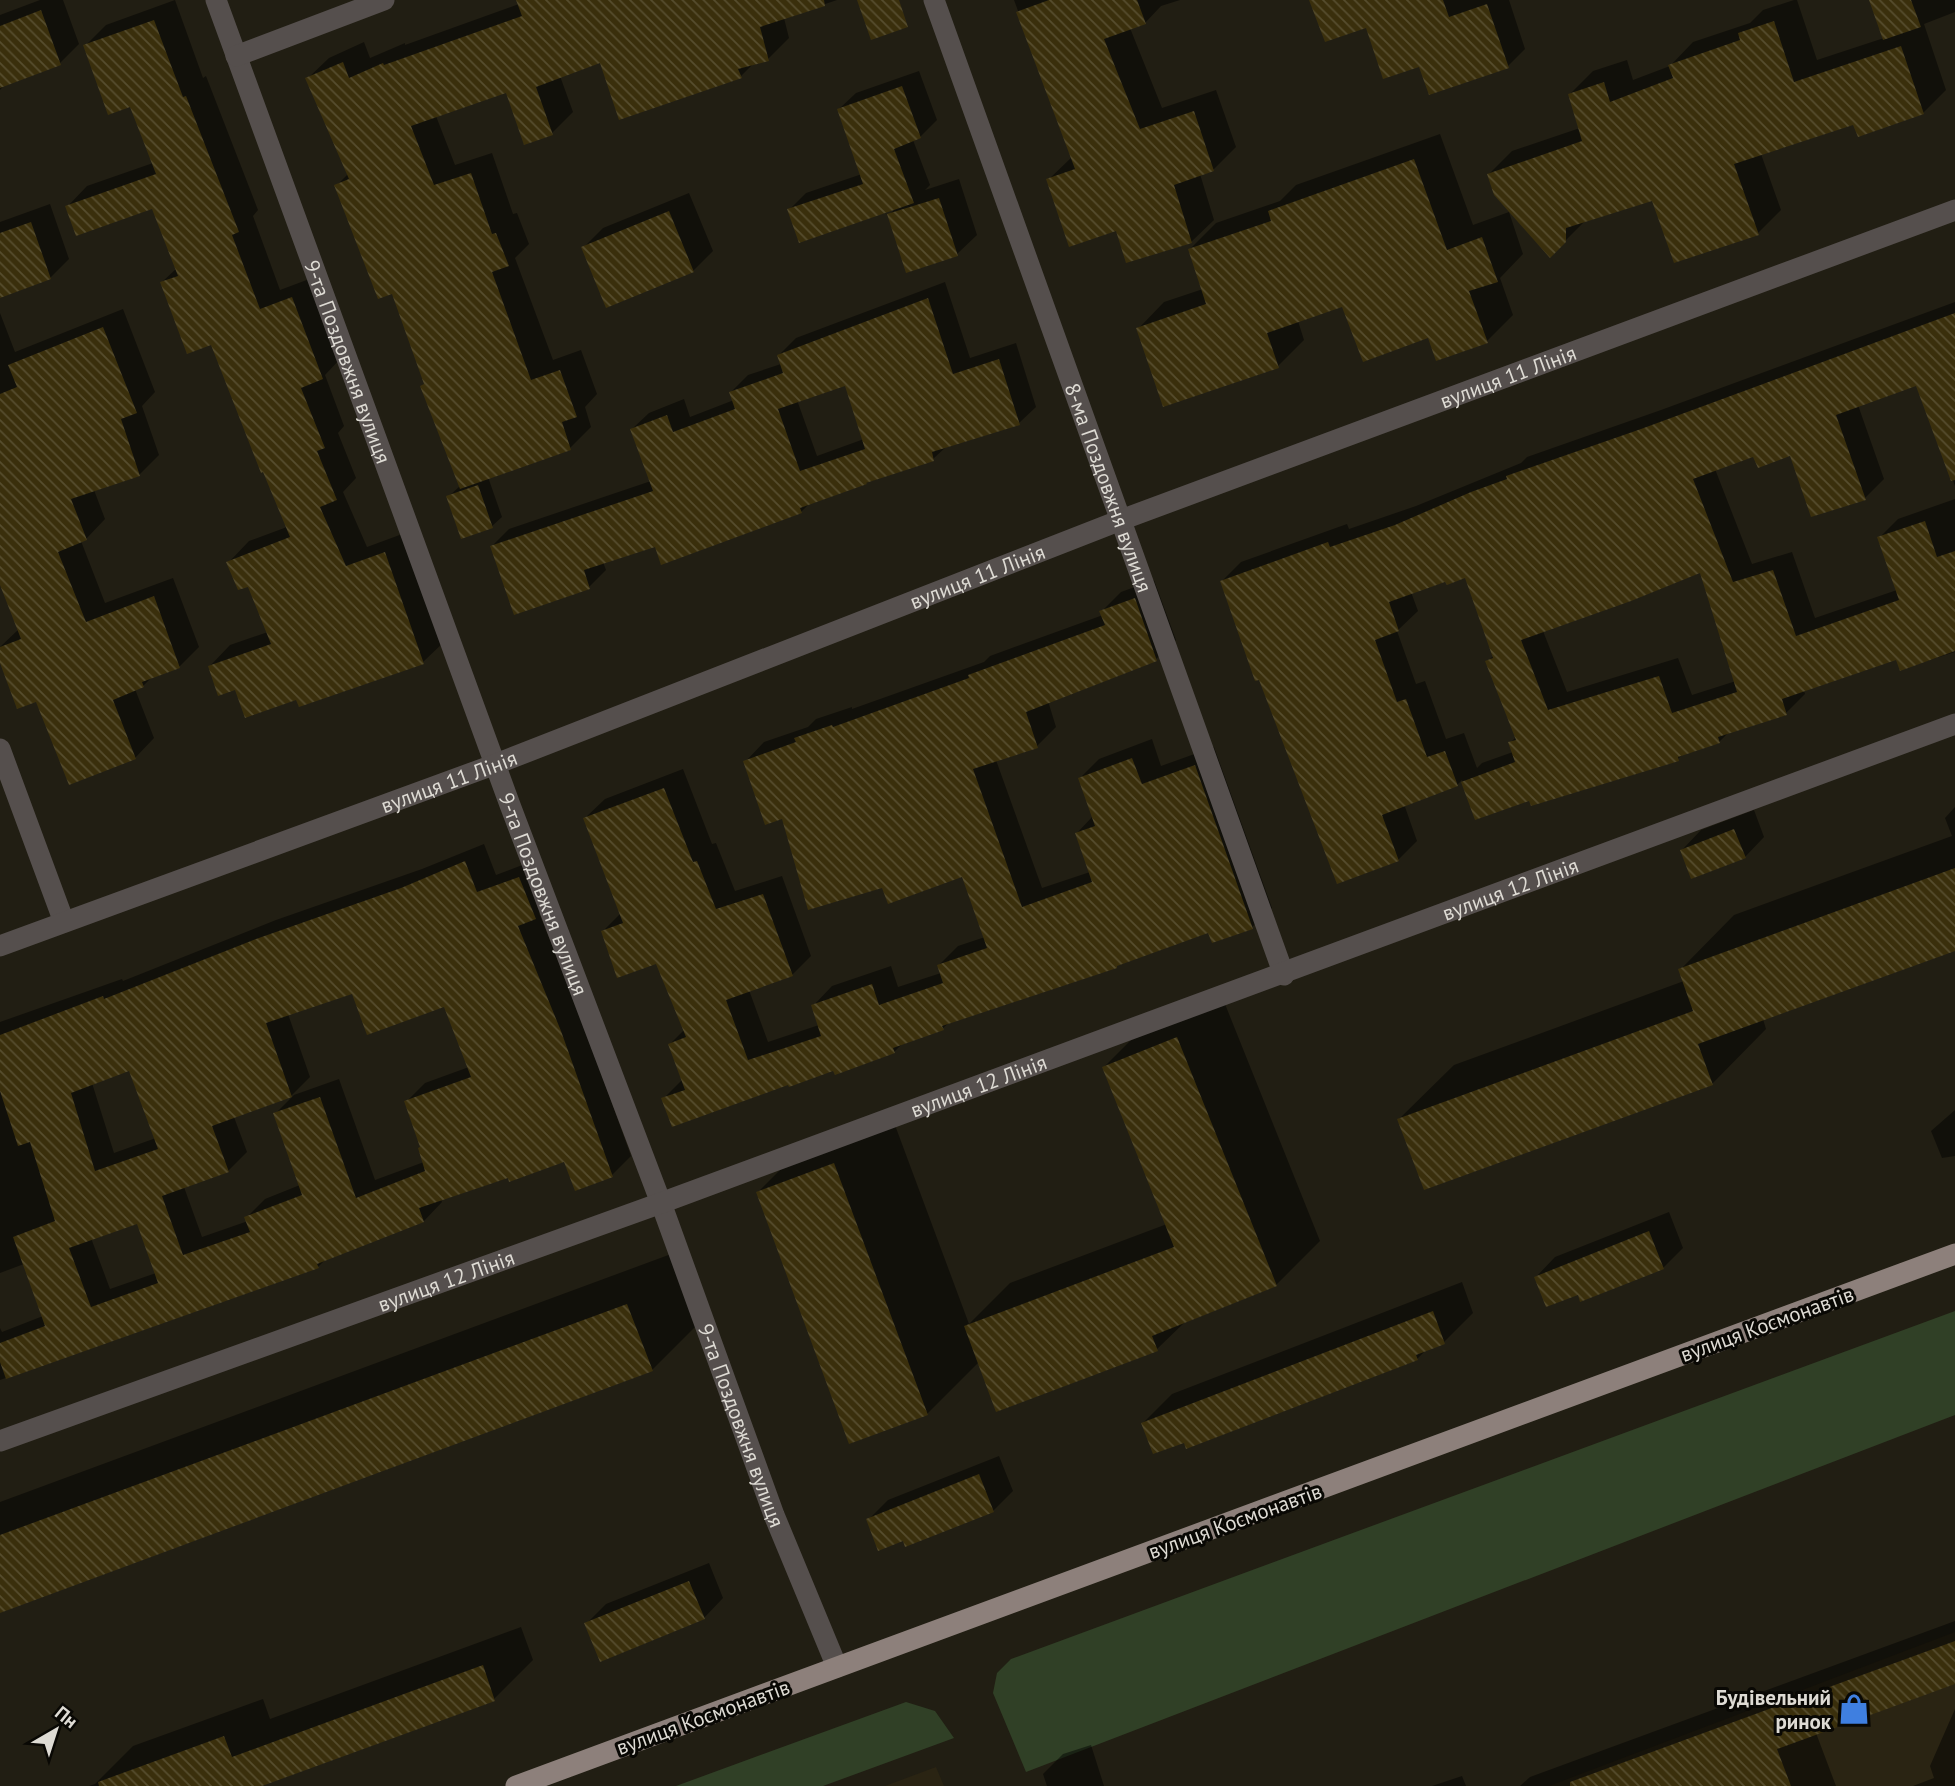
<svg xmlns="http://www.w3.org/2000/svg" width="1955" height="1786" font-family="'PT Sans',sans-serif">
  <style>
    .built { fill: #2a2413 }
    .green { fill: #304026 }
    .shadow { fill: #0007; fill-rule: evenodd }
    .building { fill: url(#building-back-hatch); fill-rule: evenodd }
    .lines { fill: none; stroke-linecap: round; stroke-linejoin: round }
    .minor { stroke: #554f4d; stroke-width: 21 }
    .major { stroke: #8d807b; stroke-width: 21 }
    .labels { text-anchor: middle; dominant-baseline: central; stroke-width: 6; stroke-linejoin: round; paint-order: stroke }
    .street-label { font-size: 21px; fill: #dedbd4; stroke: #090804 }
    .poi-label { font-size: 21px; font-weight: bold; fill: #dedbd4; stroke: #090804; text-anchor: end }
  </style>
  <defs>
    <pattern id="building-back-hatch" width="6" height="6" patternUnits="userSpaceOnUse" patternTransform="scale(1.75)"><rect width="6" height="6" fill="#3a2f0c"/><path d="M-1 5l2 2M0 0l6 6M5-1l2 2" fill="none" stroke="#564d2e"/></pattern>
  </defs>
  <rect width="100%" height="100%" fill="#211e13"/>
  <path class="built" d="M1955,1632V1786H1549Z
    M936,1767L944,1786H885Z"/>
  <path class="green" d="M1955,1311V1415L1026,1772L993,1693L997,1673L1011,1659Z
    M906,1702L935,1711L954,1738L823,1786H676Z"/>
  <path class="shadow" d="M40,0H63L79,44L60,63L6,83L0,90V15Z
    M175,0L203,78L206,76L258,210L253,216L280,290L312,278L342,357L325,375L344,426L338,433L356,478L343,492L367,547L405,533L444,642L423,662L297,698L236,688L210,666L230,645L268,632L249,585L229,562L249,541L287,527L212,343L162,282L177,268L153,207H67L87,186L153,163L131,105L85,46L106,25Z
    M518,0H837L784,18L789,38L768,59L754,63L741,76L602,61L560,76L573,112L552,133L507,91L436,116L455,165L492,153L513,214L517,213L529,244L515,258L553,360L581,350L597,394L585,407L591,427L570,448L488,477L502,517L492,526L448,497L460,486L393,291L336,186L349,173L307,79L329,58L364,42L370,58L405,43V45L519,4Z
    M1014,0H1180L1161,6L1145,23L1130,28L1162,108L1216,90L1236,147L1214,169L1200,174L1214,220L1191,242L1048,180L1072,157Z
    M1311,0H1509L1525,49L1508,66L1420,65L1365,21Z
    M1794,0H1797L1817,60L1884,38L1871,0H1955V12L1924,24L1946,90L1923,113L1855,123L1761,154L1781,210L1758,233L1653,198L1587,219L1565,241L1489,174L1512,151L1580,128L1570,94L1593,71L1627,60L1633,80L1670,66L1693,42L1750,23L1763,10Z
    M919,71L937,120L920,137L913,140L930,185L925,190L959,179L977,235L957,254L889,215L896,208L789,210L806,193L862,174L839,109L856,93Z
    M1440,134L1473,225L1509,212L1523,254L1500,278L1513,315L1487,341L1429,336L1343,305L1298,321L1304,340L1278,366L1138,329L1164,302L1203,289L1190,249L1216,223L1280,201L1296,185Z
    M689,193L713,251L693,271L583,248L603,228Z
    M50,204L69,259L50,278L0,296V222Z
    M945,282L970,358L1016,343L1036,407L1019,423L947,446L933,459L810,503L801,512L656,545L603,562L606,570L589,587L492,546L509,529L651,481L632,429L649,413L684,399L690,417L734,400L731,392L748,375L781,364L779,355L796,338ZM846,383L864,439L817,456L797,400Z
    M1955,302V486L1917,384L1858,405L1884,479L1865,498L1791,454L1754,455L1715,469L1752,564L1792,552L1815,618L1897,590L1879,538L1898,519L1955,499V652L1901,669L1897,658L1804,690L1805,694L1786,713L1730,731L1719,742L1684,753L1678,759L1530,799L1476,818L1462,780L1457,785L1404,804L1417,841L1398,860L1222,581L1241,562L1347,524L1349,529L1416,506L1521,463L1527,457L1661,410ZM1701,571L1736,681L1692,695L1678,658L1567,692L1543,631ZM1466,576L1494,655L1487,662L1517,736L1510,743L1513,752L1482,763L1477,768L1464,733L1446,739L1425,681L1416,684L1397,631L1418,611L1411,592Z
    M123,309L155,392L142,406L159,455L139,475L94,490L105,519L86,539L81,541L105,603L173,578L199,647L180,666L153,676L143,686L135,689L154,738L135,758L37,699L0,658V647L19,629L0,581V313L15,352Z
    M1154,580L1176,640L1156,659L1048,701L1056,727L1037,746L996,760L1042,888L1090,872L1077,833L1093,816L1080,778L1099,759L1152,739L1161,766L1214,747L1272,908L1252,927L1213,941L1209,931L950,1022L943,1028L904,1042L894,1052L789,1083L663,1099L683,1079L670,1044L684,1030L657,962L603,931L621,913L585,818L605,799L683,769L712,844L716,843L735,891L782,876L811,956L792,975L749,990L768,1042L819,1025L813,1006L832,986L891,966L898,987L941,973L939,965L958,946L985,937L963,875L883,885L783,817L745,762L764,742L808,727L816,719L852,707V709L984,662L990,656L1103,615L1101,612L1121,592Z
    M1955,807V949L1763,1019L1766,1029L1712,1084L1399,1119L1454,1065L1684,981L1680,970L1734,915L1952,836L1945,818Z
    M1754,810L1764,837L1745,857L1682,850L1701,830Z
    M484,844L496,875L538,859L554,899L539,913L579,1012L631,1156L612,1175L565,1160L441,1199L442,1202L424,1221L326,1259L318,1267L0,1380V1328L2,1332L43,1316L24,1264L0,1273V1022L122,979L123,981L276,920L422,869ZM353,992L445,1005L469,1067L425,1083L406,1102L422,1146L424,1162L375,1180L339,1079L291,1096L310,1077L288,1014ZM130,1069L156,1138L114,1153L92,1083ZM294,1095L275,1114L300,1185L265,1199L246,1218L248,1221L202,1237L184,1187L228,1171L247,1152L234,1117ZM139,1221L156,1273L110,1289L91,1238Z
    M1221,994L1320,1241L1276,1285L1185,1322L1157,1349L979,1362L927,1414L758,1192L812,1138L889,1109L969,1324L1010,1283L1167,1224L1104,1067L1148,1023Z
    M1955,1110V1156L1942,1158L1931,1131Z
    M1669,1212L1683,1248L1663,1268L1579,1293L1536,1277L1555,1257Z
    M682,1250L707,1315L652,1370L0,1611V1502Z
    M1462,1282L1473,1313L1444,1342L1428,1348L1417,1359L1185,1441L1143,1423L1172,1394Z
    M999,1456L1013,1491L993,1511L904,1539L868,1520L888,1500Z
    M709,1563L723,1598L704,1618L586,1624L606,1604Z
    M1955,1621V1683L1816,1733L1836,1786H1520L1530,1777Z
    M521,1627L533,1660L494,1699L257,1786H89L95,1784L133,1746L263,1699L270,1719Z
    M1955,1709V1786H1913L1934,1778L1930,1766Z
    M1091,1745L1104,1786H1047L1043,1774L1063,1754Z
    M1462,1776L1466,1786H1432Z"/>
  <path class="building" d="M516,0H824L825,6L760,27L769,61L738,69L742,78L619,120L600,63L536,87L553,135L524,145L506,93L411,126L434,185L471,173L492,234L496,233L509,266L492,272L531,380L560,370L577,417L562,422L571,450L460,489L420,386L424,384L392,294L378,299L334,185L349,179L305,78L343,62L349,78L383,63L384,65L522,16Z
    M857,0H899L908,27L871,40Z
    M1049,0H1137L1146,24L1104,39L1140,129L1194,111L1214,171L1174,185L1192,243L1126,263L1116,231L1069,247L1046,179L1075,169L1016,12Z
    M1309,0H1443L1449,17L1487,4L1509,68L1429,95L1419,67L1383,79L1366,28L1325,42Z
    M1869,0H1911L1921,27L1883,40Z
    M41,10L61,65L0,88V26Z
    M154,20L183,97L186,96L239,232L232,235L260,309L292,297L323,379L301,388L325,448L317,451L337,500L320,507L346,566L385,552L424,664L299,707L296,700L245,718L235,690L218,696L208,666L271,644L248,587L238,590L226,562L290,537L263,472L261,473L211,345L187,354L160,282L178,276L152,209L76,236L65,206L156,174L130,107L108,115L83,45Z
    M1774,21L1794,82L1901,46L1924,114L1858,137L1853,125L1734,164L1759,235L1674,263L1652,201L1566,228V242L1550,258L1494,195L1487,174L1582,141L1568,94L1604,82L1610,102L1673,78L1668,65L1740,40L1738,33Z
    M902,86L921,138L894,149L914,203L799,243L787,209L863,184L837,109Z
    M1414,159L1447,250L1482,237L1498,282L1469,291L1488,343L1436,361L1428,338L1363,362L1342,307L1267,333L1279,368L1163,407L1136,328L1206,304L1188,249L1271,221L1268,211Z
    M939,198L958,256L906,273L887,214Z
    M669,211L694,272L606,308L581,247Z
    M31,222L51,279L0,298V233Z
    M928,298L953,374L999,359L1020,425L932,452L934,461L866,483L867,484L800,508L802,513L661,565L655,547L584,570L590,589L514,615L490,546L653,491L630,429L667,415L673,432L735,409L729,392L783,373L777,355ZM845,386L865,449L800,471L778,409Z
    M1955,313V480L1951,481L1916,386L1836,415L1866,500L1811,517L1790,456L1758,468L1753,457L1693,479L1733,582L1773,570L1796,636L1899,600L1877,537L1925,521L1937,557L1955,551V651L1900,671L1896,660L1782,699L1787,715L1718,737L1720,743L1678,757L1679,761L1531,806L1529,801L1475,820L1461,782L1515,762L1508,742L1516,740L1485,661L1493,658L1465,578L1447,585L1445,582L1389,602L1399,631L1375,640L1397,702L1406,699L1427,757L1445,751L1458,786L1382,815L1399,861L1337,884L1259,680L1255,681L1220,581L1328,542L1330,547L1395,525L1471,492L1507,479L1506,476L1641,429ZM1700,573L1737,692L1672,713L1659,676L1548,710L1521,640L1631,601Z
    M103,327L137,413L121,419L140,476L71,499L87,540L58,552L86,622L154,596L180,668L142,682L144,687L113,700L136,759L69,785L36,702L17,709L0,663V647L21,639L0,585V394L17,387L8,365Z
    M478,485L493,528L461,539L446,496Z
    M1135,598L1157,661L1026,712L1038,748L973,769L1022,907L1092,882L1075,833L1095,826L1078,778L1132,758L1142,784L1195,765L1253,929L1212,943L1208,933L1117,966V968L942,1026L944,1030L893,1048L895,1053L835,1075L833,1071L789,1087L788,1085L672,1127L661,1098L685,1090L668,1044L686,1037L656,964L617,978L601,931L623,923L583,818L664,788L693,862L697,861L716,909L763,894L793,976L726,1000L748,1060L821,1036L811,1005L872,984L879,1005L943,983L937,965L987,948L962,877L888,904L882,888L808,910L782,819L765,825L743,761L796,742L794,738L832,725L833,727L969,678L968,675L1105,625L1099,611Z
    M1734,829L1746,858L1691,879L1680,850Z
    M465,861L477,892L519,877L536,919L518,926L561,1031L613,1177L575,1191L564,1162L509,1182L508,1178L419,1208L424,1222L317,1264L319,1268L6,1379L0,1362V1343L45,1326L13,1237L55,1221L30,1142L18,1146L0,1091V1035L103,996L104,999L256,939L401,888ZM352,994L367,1035L444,1007L471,1077L404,1101L420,1147L418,1148L425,1171L356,1198L320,1097L273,1113L302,1195L244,1217L250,1232L183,1255L162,1196L229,1172L212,1126L292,1097L266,1023ZM129,1071L158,1149L95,1171L71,1093ZM137,1224L158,1283L91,1307L69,1248Z
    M1955,868V951L1698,1044L1713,1085L1424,1190L1397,1119L1693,1011L1678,969Z
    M1177,1037L1277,1286L1152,1336L1158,1351L996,1412L964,1326L1174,1247L1102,1067Z
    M834,1163L928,1415L849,1444L756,1192Z
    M1649,1231L1664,1269L1580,1302L1578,1295L1546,1307L1534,1277Z
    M627,1304L653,1371L0,1613V1535Z
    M1433,1311L1445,1344L1416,1355L1418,1360L1186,1449L1184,1443L1153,1454L1141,1423Z
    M979,1474L994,1512L905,1547L903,1541L878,1551L866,1519Z
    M689,1581L705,1619L600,1662L584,1623Z
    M1955,1641V1684L1777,1749L1791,1786H1570V1782Z
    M483,1665L495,1701L262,1786H99L98,1782L224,1736L232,1757Z"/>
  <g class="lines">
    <g class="minor">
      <path id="s1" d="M216,0L510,805L661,1203L774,1515L837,1667"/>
      <path id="s2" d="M934,0L1284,975"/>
      <path d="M236,56L384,0"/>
      <path d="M0,749L64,922"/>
      <path id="s3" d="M0,946L496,764L1121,520L1955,210"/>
      <path id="s4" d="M0,1441L661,1203L1955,724"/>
    </g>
    <path class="major" d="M516,1786L1955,1254"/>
  </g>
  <defs>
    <symbol id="shop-bare" viewBox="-9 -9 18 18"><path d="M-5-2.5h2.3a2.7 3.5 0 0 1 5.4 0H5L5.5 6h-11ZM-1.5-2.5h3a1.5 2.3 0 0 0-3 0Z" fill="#3f7fe0" stroke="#090804" stroke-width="2.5" paint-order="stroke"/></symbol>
  </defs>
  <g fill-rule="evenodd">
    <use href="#shop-bare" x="1832" y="1687" width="44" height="44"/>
  </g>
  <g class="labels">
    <g class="street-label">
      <text stroke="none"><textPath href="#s1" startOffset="385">9-та Поздовжня вулиця</textPath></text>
      <text stroke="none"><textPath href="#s3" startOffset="1612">вулиця 11 Лінія</textPath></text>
      <text stroke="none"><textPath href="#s2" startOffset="518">8-ма Поздовжня вулиця</textPath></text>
      <text stroke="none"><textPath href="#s3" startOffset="1045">вулиця 11 Лінія</textPath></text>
      <text stroke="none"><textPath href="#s3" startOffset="478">вулиця 11 Лінія</textPath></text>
      <text stroke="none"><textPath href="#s4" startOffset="1608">вулиця 12 Лінія</textPath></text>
      <text stroke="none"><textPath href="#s1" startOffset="952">9-та Поздовжня вулиця</textPath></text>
      <text stroke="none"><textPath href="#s4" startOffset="1041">вулиця 12 Лінія</textPath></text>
      <text stroke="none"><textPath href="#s4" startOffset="474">вулиця 12 Лінія</textPath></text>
      <text transform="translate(1767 1324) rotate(-20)">вулиця Космонавтів</text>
      <text stroke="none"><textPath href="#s1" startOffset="1519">9-та Поздовжня вулиця</textPath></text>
      <text transform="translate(1235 1521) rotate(-20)">вулиця Космонавтів</text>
      <text transform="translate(703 1717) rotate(-20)">вулиця Космонавтів</text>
    </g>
    <g class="poi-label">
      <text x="1831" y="1697">Будівельний<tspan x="1831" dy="24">ринок</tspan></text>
    </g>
  </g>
  <g transform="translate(56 1730) rotate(39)" stroke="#090804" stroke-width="5" paint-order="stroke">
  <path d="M0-5L12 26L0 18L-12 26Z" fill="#dedbd4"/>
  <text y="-10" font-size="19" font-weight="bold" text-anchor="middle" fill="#dedbd4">Пн</text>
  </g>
</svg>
